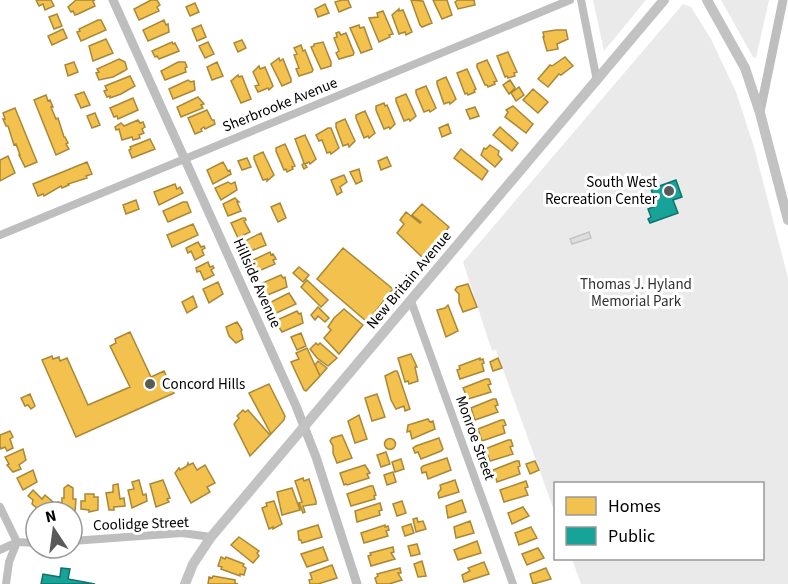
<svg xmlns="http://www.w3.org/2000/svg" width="788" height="584" font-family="'Source Sans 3',sans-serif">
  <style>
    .park { fill: #eaeaea }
    .homes { fill: #f2c14e; stroke: #a98737; stroke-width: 1.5 }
    .public { fill: #17a398; stroke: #10726a; stroke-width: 1.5 }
    .building { fill: #ddd; stroke: #c5c5c5; stroke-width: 1.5 }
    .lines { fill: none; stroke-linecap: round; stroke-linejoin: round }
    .minor { stroke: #bebebe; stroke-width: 8 }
    .tertiary { stroke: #bebebe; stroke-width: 9 }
    .secondary { stroke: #c2c2c2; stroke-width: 10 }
    .poi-dot { fill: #595959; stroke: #fff; stroke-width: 2 }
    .labels { text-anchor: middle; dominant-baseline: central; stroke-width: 6; stroke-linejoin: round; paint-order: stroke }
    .street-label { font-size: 15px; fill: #000; stroke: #fff }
    .poi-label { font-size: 15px; fill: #000; stroke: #fff; text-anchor: end }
    .park-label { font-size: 15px; fill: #303030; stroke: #fff }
  </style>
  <rect width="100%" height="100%" fill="#fff"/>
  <path class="park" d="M593,0H646L604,51Z
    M721,0H769L756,58L753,57Z
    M683,4L691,7L711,39L736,92L754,147L788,278V584H581L572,559L762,558V484H556L555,513L496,350L492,351L463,262Z"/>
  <path class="homes" d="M36,0H51L54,6L45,10L43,4L39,6Z
    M95,0L93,1L95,6L78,14L75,15L73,11L71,12L68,7L76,0Z
    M151,0H157L160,5L157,7L159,11L139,20L134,9Z
    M342,0H348L351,7L339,12L335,2Z
    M411,0L423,1L432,23L422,27L420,25Z
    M433,0H447L452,15L442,19Z
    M458,0H474L475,5L458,9L455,2Z
    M195,3L199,12L190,16L186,7Z
    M325,4L329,13L318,17L315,9Z
    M399,9V11L403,10L412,32L406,35L405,32L399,34L392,15Z
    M383,11L393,34L389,35L390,37L379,42L369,18L378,17L377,13Z
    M57,14L62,26L54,29L49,17Z
    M98,20H101L106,30L81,41L77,32L80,31L79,29Z
    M164,20L166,25L168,24L169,32L148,41L143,30Z
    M201,25L206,37L197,41L192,29Z
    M359,25L360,28L364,27L372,49L361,53L350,28Z
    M63,29L67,38L52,45L48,36Z
    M556,30H566L568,39L557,44L558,49L547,51L543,37H544L543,32Z
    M339,32L341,35L346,33L354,53L353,55L339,59L336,53L339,51L334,38L337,37L336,33Z
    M106,39L113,53L93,61L89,46Z
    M242,40L246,48L238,52L234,43Z
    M172,42L173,44L175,43L179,51L159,59L157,56L155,57L152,51Z
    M208,42L214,54L205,58L199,46Z
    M323,42L331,62V66L321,69L311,47L314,46V44Z
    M301,45L303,51L305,50L313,70L312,72L299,76L296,69L299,68L294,55L297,54L294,48Z
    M508,52L517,72L514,73L515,76L508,78L507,76L505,77L497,56Z
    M565,57L573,66L561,75L559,74L548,87L538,79L550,65L552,66Z
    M279,58L280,61L283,59L291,79V82L282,86L271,64Z
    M119,59L125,62L127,69L124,71L113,77L99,80L96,73L99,72L97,69Z
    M487,60L497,81L494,82L495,84L488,87L487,85H485L477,67V64Z
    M74,62L78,72L68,76L65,65Z
    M178,62H185L187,67L185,68L186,72L165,80L161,71Z
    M217,62L223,76L212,80L207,67Z
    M259,66L260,69L265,67L273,86L269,90L268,88L258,92L255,86L259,85L253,72Z
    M467,69L476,89L474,90L475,92L468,95L467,93L465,94L457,73Z
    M238,75L239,77L242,76L251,99L241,103L231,81Z
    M130,76L135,86L121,94L110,98V96L107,97L104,91L107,90L105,86Z
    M446,77L456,99L450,104L449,102L444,104L437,84V81Z
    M188,80L191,82L194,81L195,90L173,99L169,89Z
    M510,80L515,88L509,94L503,85Z
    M426,86L436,108L430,112L429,110L424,112L416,93V90Z
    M519,87L524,95L516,101L511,93Z
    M533,89L548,102L538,113L523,100Z
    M84,92L90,105L81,108L75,95Z
    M406,94L416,116L410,121L409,119L404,121L396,101V98Z
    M46,95L48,101L50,100L53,107H51L56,119L58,118L64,137H65L68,143L66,144L69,149L56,155L34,100Z
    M198,97L204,104L201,105L203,108L181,117L177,107Z
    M133,98L138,110L118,119L117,116L114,117L110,108Z
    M384,103L385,106L387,105L395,124L390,129L389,127L384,129L376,110V106Z
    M513,106L533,124L526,133L505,117L508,112L506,110Z
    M475,107L479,116L470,119L466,110Z
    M15,108L37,162L25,167L19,155H20L16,144L14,145L8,126H6L3,119H5L3,113Z
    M207,110L212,120H214L215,124L205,129L204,127L201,129L202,131L195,134L188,118Z
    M365,111L375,133L369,138L368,136L364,138L356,118V115Z
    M95,113L100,125L92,128L87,116Z
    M345,119L355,141L349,147L348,144L343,146L336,127V123Z
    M138,120L140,123L143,122L145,127L142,129L144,133L139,135L140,138L133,140L132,137L122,140L119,129L116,130L115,127L121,123L124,126Z
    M448,124L451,133L442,137L439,128Z
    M500,127L518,143L512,151L493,135Z
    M328,128H331L339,148L331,154L330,152L327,153L322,140L319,141L316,135Z
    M305,135L316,159L310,164L309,162L305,164L307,167L304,169L302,165L304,163L295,139Z
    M150,139L155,149L132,158L129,150L131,149L130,147Z
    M285,144L295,166L292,167L293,169L287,172L286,169L284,170L276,151V148Z
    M490,145L499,151L498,155L502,159L495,167L481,155L484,148L486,149Z
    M461,149L488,171L482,180L454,158Z
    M263,152L274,175L267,181V179L263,180L254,159V156Z
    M8,156L15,173L0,181V160Z
    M387,157L391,166L381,170L378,161Z
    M247,158L251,167L242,170L238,161Z
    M87,162L92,174L86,176L87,178L68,184L69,185L62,188L61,186L44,196L43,194L38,196L33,184Z
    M223,162L228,171L230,170L231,174L213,184L207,170Z
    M359,169L362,181L356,184L350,172Z
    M344,175L347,182L340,187L342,192L337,195L331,180Z
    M228,182L231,184L235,182L237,190L221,200L215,188Z
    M175,184L177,189L180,187L183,193L159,205L154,192Z
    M235,198L239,202H237L241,211L228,216L223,204Z
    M136,200L139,209L126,214L123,205Z
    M183,202H187L191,212L168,222L163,211Z
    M280,203L286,218L278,222L271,207Z
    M422,204L449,227L423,258L397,233L404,224L400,220L406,212L420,223L421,222L412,215Z
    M243,218H245L246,220L244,221L250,232L238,238L231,223Z
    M193,224L198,235L172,247L167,235Z
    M261,233L266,245L243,254L239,244Z
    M198,242L201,247L204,246L205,248L202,250L204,255L195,260L191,251L188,253L186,248Z
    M343,248L393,289L368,321H366L317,279Z
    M270,252L271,255L273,254L276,259L273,260L275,264L252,274L247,263Z
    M208,262L210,267L213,266L214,268L211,270L214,275L204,280L200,271L197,272L196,268Z
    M299,267L309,275L303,282L293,273Z
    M281,275L283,278L285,277L287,287L265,296L258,285Z
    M307,280L328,300L321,307L301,287Z
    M218,282L223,294L209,303L203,289Z
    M468,284L477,307L463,312L459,302V294L455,290L457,287Z
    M289,293L296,304L272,315L267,304Z
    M193,296L197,307L187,313L182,302Z
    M448,305L458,331L446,337L437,310L445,308Z
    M318,307L329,318L325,322L318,316L315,320L311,315Z
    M344,309L363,325L339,354L324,338L331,330L328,327L334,318Z
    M297,311L299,314L301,313L303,323L282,332L275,321Z
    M237,322L242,330L241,331L243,339L236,343L229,336L226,327Z
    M130,332L151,377L164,371L174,393L76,437L42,360L52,356L53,359L59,357L60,361L67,358L88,405L130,387L110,346L116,343L115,339Z
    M301,333L306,346L297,350L291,337Z
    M316,343L318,345L320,343L337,358L328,366L317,358L310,349Z
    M307,348L320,376L306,391L304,390L291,362L299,359L296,353Z
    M411,354L417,367H415L418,381L409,384L408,381L405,382L398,358Z
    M480,358V360L483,359L484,363L482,364L484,371L460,379L457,370L460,369L459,366Z
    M498,358L502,368L493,371L490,362Z
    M318,361L327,368L320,376L315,365Z
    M395,371H397L398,373L410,409L405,411L404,406L396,409L391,400L385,376Z
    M486,379H489L491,384L488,385L491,392L468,399L463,388Z
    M269,384L285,416L284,420L271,434L249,393Z
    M30,394L35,406L31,409L28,405L25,406L21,398Z
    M377,394L385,417L372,421L365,398Z
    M493,399H496L498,405L495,406L498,412L475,420L471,408Z
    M243,410L245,412L248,410L270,435L250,456L234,424L239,418L237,416Z
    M359,415L367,439L355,443L348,421Z
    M428,419L430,422L433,421L435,429L412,439L410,431L407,432L408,425Z
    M501,420H504L506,425L503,426L505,433L482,441L478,429Z
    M10,431L13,437L10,439L13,448L7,451L5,447L1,449L0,446V435Z
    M342,435L352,458L337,463L333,453V446L330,441L332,438Z
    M439,438L443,449L441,451L421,459L418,452L415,453L413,448L416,446Z
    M384.5 444a5.5 5.5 0 1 1 11 0a5.5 5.5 0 1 1-11 0Z
    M508,440H511L513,446L510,447L513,454L490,461L485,449Z
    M23,449L26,460L19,465L21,469L13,472L7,465L9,464L5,457Z
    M386,452L390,464L381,467L377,455Z
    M447,458L451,470L428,479L426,472L422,473L421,468L423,466Z
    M401,459L404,469L395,472L392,462Z
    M516,461H519L520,466L518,467L520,474L497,482L493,470Z
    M535,461L539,470L530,474L526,464Z
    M188,463L189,465L193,463L197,470L205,465L215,483L207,487L210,492L191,503L175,473L179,468L180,470L187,466Z
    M365,465L370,473L367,474L369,478L347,485L346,484L344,485L340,473Z
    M33,470L37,482L23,490L17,478Z
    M393,472L396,482L387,485L384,475Z
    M303,478L304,481L309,479L316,501V504L303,506L305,512L303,513L299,503L302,502L295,481Z
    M139,480L143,495L146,494L147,501L132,508L128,490L134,489L132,482Z
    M163,480L170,498L167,499L169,502L156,507L150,484Z
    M455,480L459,492L439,498L438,493L441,489L440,485Z
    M526,481L528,487L525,488L528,495L504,502L500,490Z
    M118,484L120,499L124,498L125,506L114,507V510H109L106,493L113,492V485Z
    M68,485L73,488V499H76L75,512H63L58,510V502L62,503V498H64V488Z
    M370,486H373L376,495L374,496L375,499L351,506L347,494Z
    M292,488L300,510L282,515L277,492Z
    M33,490L42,499L45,495L53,502L47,512L44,510L40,511L32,504L33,500L28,496Z
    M85,494H94V497H98V510L89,512V510L81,509V501H85Z
    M462,500L466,512L448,518L446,506Z
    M274,501L282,524L273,529V527L269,529L262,508L267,506L266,503Z
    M402,501L406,513L397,516L393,504Z
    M380,503L382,510L379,511L380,515L357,522L355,511Z
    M523,507L529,516L512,524L508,513Z
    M417,518L418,522L423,521L426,529L416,532L413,519Z
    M470,521L474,533L456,538L454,527Z
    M411,524L414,533L405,536L402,527Z
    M318,525L322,537L302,543L301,540H299L298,531Z
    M385,525V527L388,526L389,530L386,531L388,536L364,543L361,533Z
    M531,527L537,538L519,545L515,533Z
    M239,537L259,551L257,553L259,556L253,563L231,545Z
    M477,541L481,553L458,560L454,550Z
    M417,544L420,554L411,556L408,546Z
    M323,547L328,560L307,567L301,554Z
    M393,547L394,552L391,553L395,559L371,566L368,556L371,555L370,553Z
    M538,548L544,558L527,565L522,554Z
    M221,557L225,559L226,557L244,564L243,566L246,568L244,575L240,574V576L221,569L222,567L218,566Z
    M422,561L426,576L418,577L414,564Z
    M484,562L489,574L464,582L462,575L470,571L468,568Z
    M332,565L337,578L318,584H310L309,580L312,579L310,573Z
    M400,568L401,573H398L402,580L389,584H377L375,578L378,576L377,574Z
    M546,568L551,579L533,584L530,574Z
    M213,576L235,580V583L238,584H208L209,577L212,578Z"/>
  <path class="public" d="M676,180L682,197L673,200L678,213L650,223L648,219L651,217L648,209L656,206L653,203L655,201L651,189Z
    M61,568L70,569L68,579L95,584H41L43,574L60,577Z"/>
  <path class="building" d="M589,232L591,238L572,244L570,239Z"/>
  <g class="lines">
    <path class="minor" d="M581,0L597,81
      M0,235L570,0
      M411,301L513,584
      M0,507L17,542L9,562L6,584
      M72,541L182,533L211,537
      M0,550L17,542L36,543"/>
    <path class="tertiary" d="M113,0L296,406L316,457L357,584
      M760,112L783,0"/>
    <path class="secondary" d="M707,0L745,68L760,113L788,220
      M185,584L193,564L211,537L664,0"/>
  </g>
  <g class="poi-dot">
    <circle cx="669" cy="191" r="6"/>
    <circle cx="150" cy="384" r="6"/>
  </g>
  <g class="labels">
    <g class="street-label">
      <text transform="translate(280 105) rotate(-22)">Sherbrooke Avenue</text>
      <text transform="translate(409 280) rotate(-50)">New Britain Avenue</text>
      <text transform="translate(257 283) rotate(66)">Hillside Avenue</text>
      <text transform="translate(475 438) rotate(70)">Monroe Street</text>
      <text transform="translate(141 524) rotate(-2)">Coolidge Street</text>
    </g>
    <g class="poi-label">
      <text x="657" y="182">South West<tspan x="657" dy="17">Recreation Center</tspan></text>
      <text x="162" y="384" text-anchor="start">Concord Hills</text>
    </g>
    <g class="park-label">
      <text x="636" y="284">Thomas J. Hyland<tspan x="636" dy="17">Memorial Park</tspan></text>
    </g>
  </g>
  <rect x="554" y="482" width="210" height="78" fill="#ffffff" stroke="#999999" stroke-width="1.5"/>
  <rect x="566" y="497" width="30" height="18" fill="#f2c14e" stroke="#999999" stroke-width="1.5"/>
  <text x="608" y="512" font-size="18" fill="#000000">Homes</text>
  <rect x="566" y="527" width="30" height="18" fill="#17a398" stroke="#999999" stroke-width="1.5"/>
  <text x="608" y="542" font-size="18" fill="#000000">Public</text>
  <g transform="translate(54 530) rotate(347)"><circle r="28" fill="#ffffff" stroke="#999999" stroke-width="1.5"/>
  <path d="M0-4.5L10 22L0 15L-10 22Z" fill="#595959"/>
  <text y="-9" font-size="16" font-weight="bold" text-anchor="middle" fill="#000000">N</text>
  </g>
</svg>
